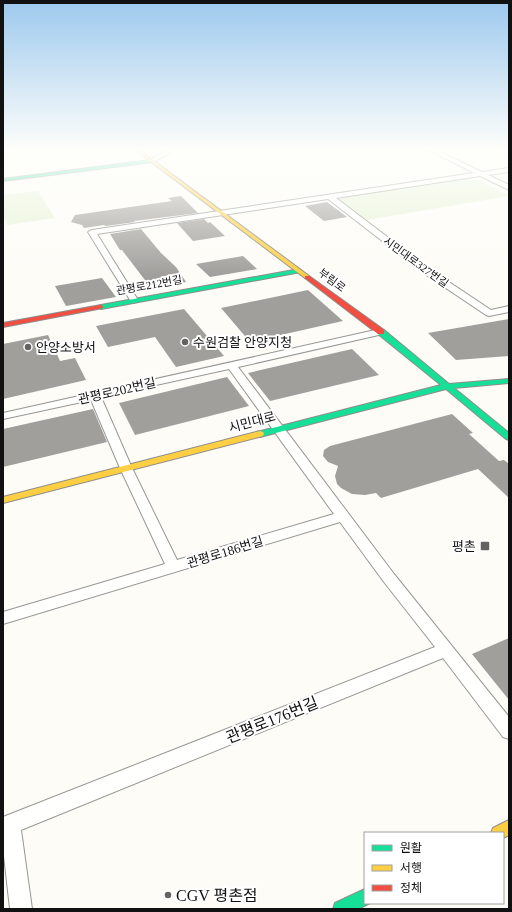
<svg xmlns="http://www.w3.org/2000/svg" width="512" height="912" font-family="'Times New Roman','Noto Sans KR',serif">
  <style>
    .green { fill: #e7f3d7 }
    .building { fill: #a19f9c }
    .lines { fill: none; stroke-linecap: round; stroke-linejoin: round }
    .street-casing { stroke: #979795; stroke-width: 2 }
    .fast-casing { stroke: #8e8d8b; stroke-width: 2 }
    .slow-casing { stroke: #8e8d8b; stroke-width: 2 }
    .jam-casing { stroke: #8e8d8b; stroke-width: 2 }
    .street { fill: #fffffe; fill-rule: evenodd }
    .fast { fill: #16e098; fill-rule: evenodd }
    .slow { fill: #ffcf43; fill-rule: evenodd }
    .jam { fill: #f24e42; fill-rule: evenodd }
    .poi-dot { fill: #646362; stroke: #fff; stroke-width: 1.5 }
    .labels { text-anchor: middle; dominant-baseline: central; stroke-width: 4; stroke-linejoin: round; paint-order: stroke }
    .far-street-label { font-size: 11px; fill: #111; stroke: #fff }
    .poi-label { font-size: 13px; fill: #111; stroke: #fff; text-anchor: start }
    .street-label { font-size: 13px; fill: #111; stroke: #fff }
    .near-street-label { font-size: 16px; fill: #111; stroke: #fff }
    .near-poi-label { font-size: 16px; fill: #111; stroke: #fff; text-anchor: start }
  </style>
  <rect width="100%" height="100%" fill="#fdfcf7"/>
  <path class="green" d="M466,179L481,181L509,196L367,220L339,201L341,198Z
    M38,191L55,218L7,225L3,216V195Z"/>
  <path class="building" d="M181,196L198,213L134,221L135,222L106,226L104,225L84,228L82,225L71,222L75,215L172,201L168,198Z
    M327,202L347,217L324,221L305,206Z
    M204,219L208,223L210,222L225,236L193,241L177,223Z
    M141,229L161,253L176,267L186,282L151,288L122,250H120L110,234Z
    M243,256L257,269L210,277L196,264Z
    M102,278L116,297L66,306L55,286Z
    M308,290L343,321L250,342L221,308Z
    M184,309L224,356L176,367L155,337L108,347L96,326Z
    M509,319V356L456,360L428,333Z
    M48,335L60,361L75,358L86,380L3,399V344Z
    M352,349L379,375L270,401L248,373Z
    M227,377L249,406L135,435L119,403Z
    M93,409L107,442L3,467V429Z
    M452,414L473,433L469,434L499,461L504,460L509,464V498L478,469L381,498L376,493L365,495L352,494L341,488L337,484L335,476L338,466L328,462L323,456L324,450L330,446Z
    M509,638V700L472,654Z"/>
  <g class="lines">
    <defs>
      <path id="street" d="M170,149H177L153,162L148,161Z
        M427,149H434L482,172L509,168V172L488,175L509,185V190L480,176L336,198L431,270L491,310L509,306V312L489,316L486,315L425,274L328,199L97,234L138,300L134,303L130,300L88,232L92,230L474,173Z
        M380,329L383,330L385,332L383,334L238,367L394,574L509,717V739L503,737L443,658L21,830L32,909H10L3,847V817L435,647L384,582L340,522L3,624V612L165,564L120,468L91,400L3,419V413ZM229,369L334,514L177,560L132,468L101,397Z"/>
      <path id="fast" d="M151,160L153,162L3,181V179Z
        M299,269L302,271L301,272L101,309L98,307L101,305Z
        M378,330H384L449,384L509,379V383L454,388L509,433V440L506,439L446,389L260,437L257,436L256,434L257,432L441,385L378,334Z
        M365,889V903H370L358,909H333L335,903Z"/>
      <path id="slow" d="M134,149H138L309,276V278H305Z
        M260,431L263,432L264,434L263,436L3,503V497Z
        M509,820V835L503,838V833H491L493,828Z"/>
      <path id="jam" d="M305,276H309L384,330V334H378L305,278Z
        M101,305L103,306V308L3,327V323Z"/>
    </defs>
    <use href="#street" class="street-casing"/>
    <use href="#fast" class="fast-casing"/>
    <use href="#slow" class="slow-casing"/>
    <use href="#jam" class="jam-casing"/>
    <use href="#street" class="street"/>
    <use href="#fast" class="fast"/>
    <use href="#slow" class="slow"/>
    <use href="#jam" class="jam"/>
  </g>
  <linearGradient id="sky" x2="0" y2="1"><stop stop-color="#9dc9ee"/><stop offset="0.54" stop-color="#fefefb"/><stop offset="1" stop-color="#fefefb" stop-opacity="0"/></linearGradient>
  <rect width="512" height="276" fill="url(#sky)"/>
  <g class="poi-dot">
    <circle cx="185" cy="342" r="4"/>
    <circle cx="28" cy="347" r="4"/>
    <rect x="480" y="541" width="10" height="10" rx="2"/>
    <circle cx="168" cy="895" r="4"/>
  </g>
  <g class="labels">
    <g class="far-street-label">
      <text transform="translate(416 262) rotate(36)">시민대로327번길</text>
      <text transform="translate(332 280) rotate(37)">부림로</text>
      <text transform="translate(149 285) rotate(-10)">관평로212번길</text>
    </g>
    <g class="poi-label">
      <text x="193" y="342">수원검찰 안양지청</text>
      <text x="36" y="347">안양소방서</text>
      <text x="476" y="546" text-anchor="end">평촌</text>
    </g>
    <g class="street-label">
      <text transform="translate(117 391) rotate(-13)">관평로202번길</text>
      <text transform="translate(252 422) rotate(-15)">시민대로</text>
      <text transform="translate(225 552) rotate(-17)">관평로186번길</text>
    </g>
    <g class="near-street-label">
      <text transform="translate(272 720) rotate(-22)">관평로176번길</text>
    </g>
    <g class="near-poi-label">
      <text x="176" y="895">CGV 평촌점</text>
    </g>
  </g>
  <rect width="512" height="912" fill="none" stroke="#111111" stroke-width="8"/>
  <rect x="364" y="832" width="140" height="72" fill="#ffffff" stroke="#a0a0a0"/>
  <rect x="372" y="845" width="20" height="6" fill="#16e098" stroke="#a0a0a0"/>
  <text x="400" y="852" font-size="12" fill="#111111">원활</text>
  <rect x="372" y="865" width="20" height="6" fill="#ffcf43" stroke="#a0a0a0"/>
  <text x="400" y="872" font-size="12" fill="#111111">서행</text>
  <rect x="372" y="885" width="20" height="6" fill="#f24e42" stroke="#a0a0a0"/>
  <text x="400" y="892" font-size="12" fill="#111111">정체</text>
</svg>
